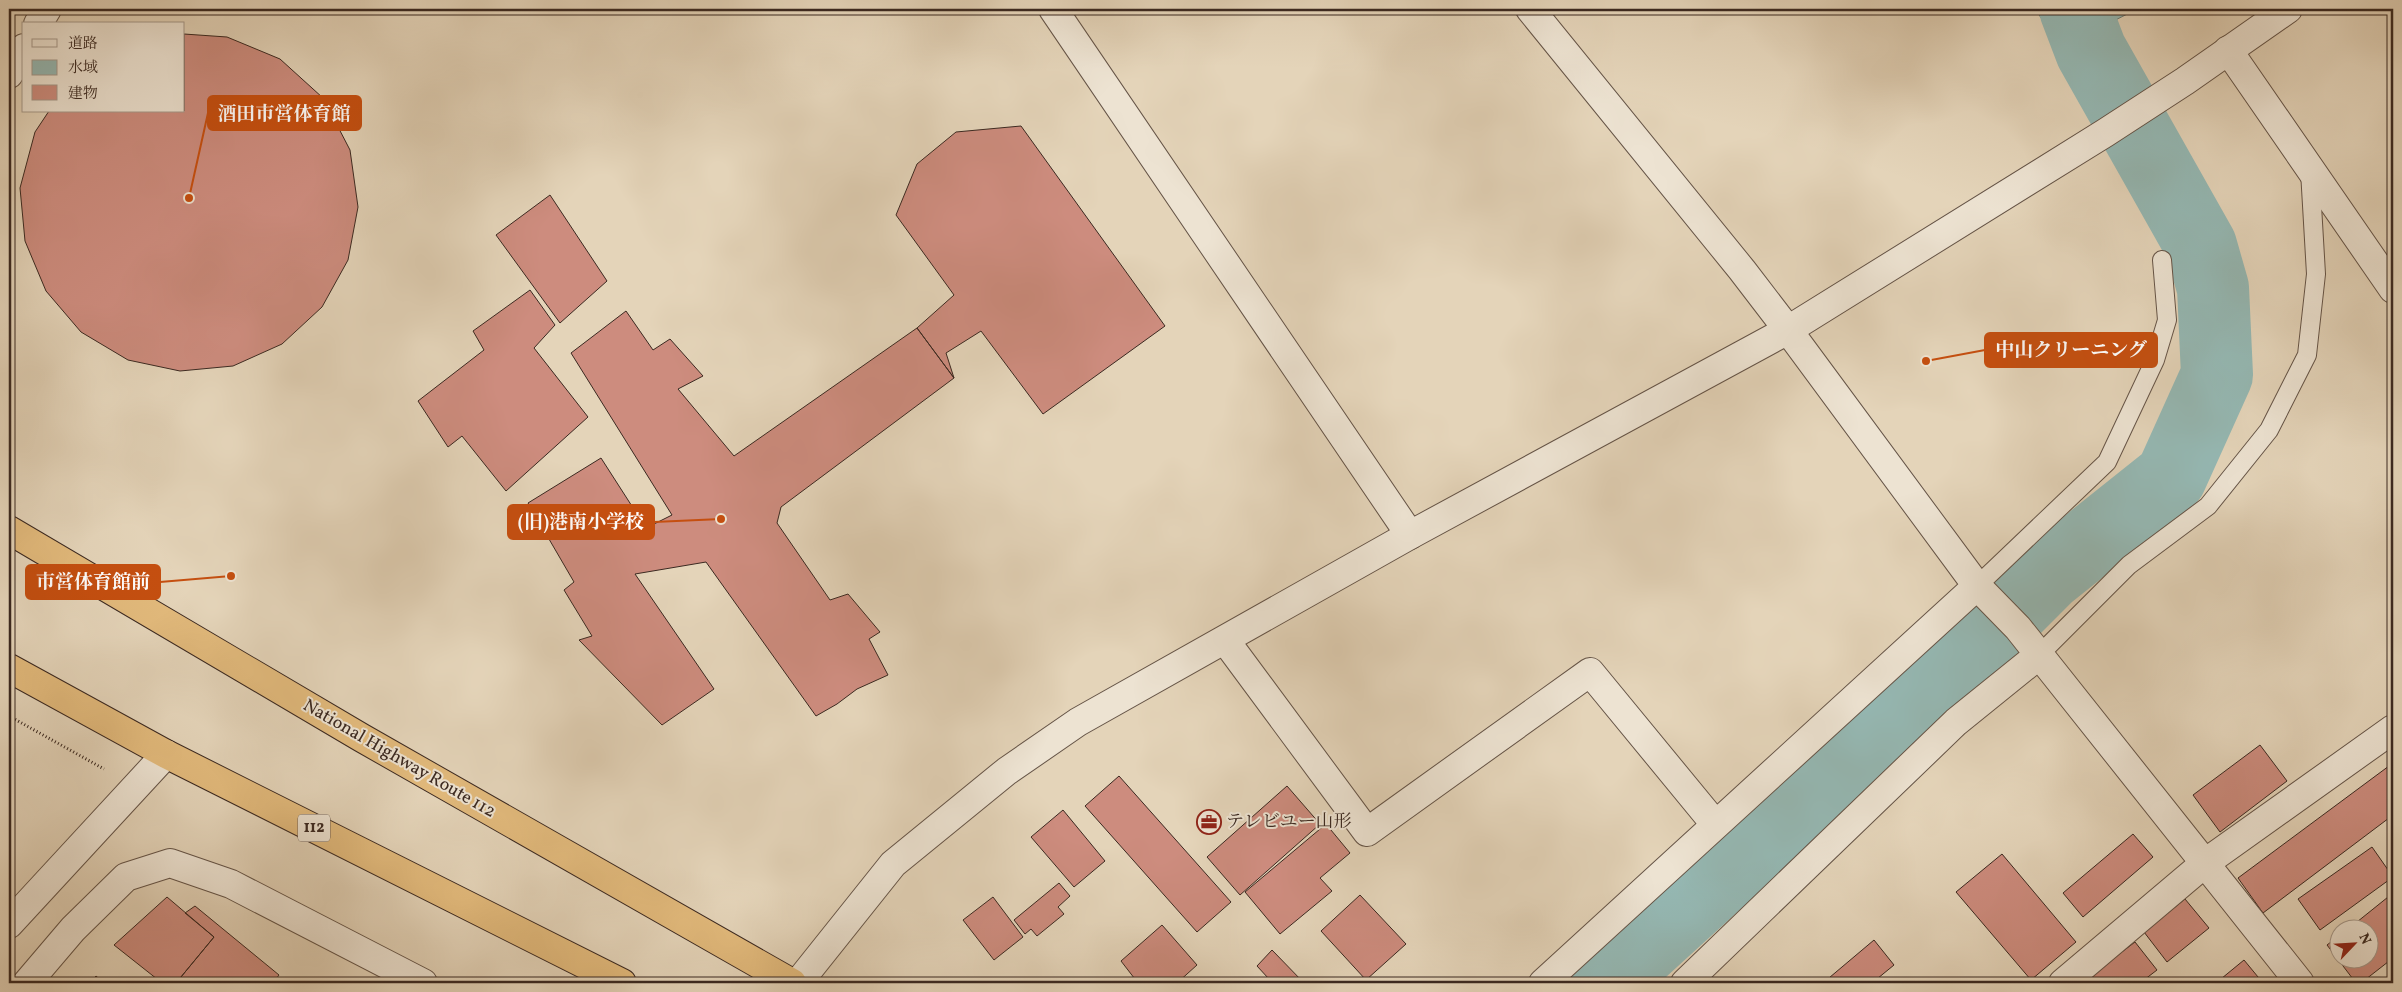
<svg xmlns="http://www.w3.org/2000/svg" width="2402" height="992" font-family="Vollkorn,'Noto Serif JP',serif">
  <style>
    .water { fill: #95b8b3; stroke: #717f79 }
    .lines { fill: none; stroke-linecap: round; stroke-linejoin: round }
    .shore { stroke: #68706a; stroke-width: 1 }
    .river { stroke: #95b8b3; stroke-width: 72 }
    .building { fill: #cd8c7e; stroke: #3b2921 }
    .service-casing { stroke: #655447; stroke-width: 20 }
    .minor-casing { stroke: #655447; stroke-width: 30 }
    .tertiary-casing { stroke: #655447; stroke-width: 30 }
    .trunk-casing { stroke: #3b2921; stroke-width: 30 }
    .path { stroke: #3b2921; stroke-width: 3; stroke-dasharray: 1 2.5; stroke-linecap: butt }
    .service { stroke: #ede3d2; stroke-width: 18 }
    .minor { stroke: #ede3d2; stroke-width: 28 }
    .tertiary { stroke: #ede3d2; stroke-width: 28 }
    .trunk { stroke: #e2ba7c; stroke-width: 28 }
    .labels { text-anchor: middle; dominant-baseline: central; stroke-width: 4; stroke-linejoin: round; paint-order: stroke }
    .shield { fill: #ede3d2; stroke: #706156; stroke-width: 1 }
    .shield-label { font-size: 16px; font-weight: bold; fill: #3b2921 }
    .street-label { font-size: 18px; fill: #3b2921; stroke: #ede3d2 }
    .poi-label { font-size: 18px; fill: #3b2921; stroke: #ede3d2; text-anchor: start }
    .leader { fill: none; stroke: #c54f10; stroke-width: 2 }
    .callout-dot { fill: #c54f10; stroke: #ede3d2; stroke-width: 2 }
    .callout { fill: #c54f10; stroke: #c54f10; stroke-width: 2 }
    .callout-label { font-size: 19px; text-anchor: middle; font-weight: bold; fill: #fff }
  </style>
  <rect width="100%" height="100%" fill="#e4d4b9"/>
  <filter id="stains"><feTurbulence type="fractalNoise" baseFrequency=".004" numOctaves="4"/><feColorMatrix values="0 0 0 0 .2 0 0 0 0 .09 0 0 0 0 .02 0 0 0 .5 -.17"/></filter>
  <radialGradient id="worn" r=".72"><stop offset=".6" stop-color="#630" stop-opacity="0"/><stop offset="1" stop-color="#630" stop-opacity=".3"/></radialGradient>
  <path class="water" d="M2035,9H2137L2100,28L2123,68L2089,88Z"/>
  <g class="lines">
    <path class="shore" d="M2042,9L2092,81L2115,65L2096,32V26L2126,9
      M2049,9L2094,72L2107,63C2092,32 2074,29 2113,9
      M2058,9L2081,41L2084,39C2079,25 2084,16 2097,9"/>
    <path class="river" d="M1606,983L1989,634L2048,575L2171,477L2217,375L2213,288L2201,246L2091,51L2075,9"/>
  </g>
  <path class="building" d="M184,34L227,37L280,59L323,98L350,150L358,207L348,260L322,307L282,344L233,366L180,371L128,360L81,332L46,291L25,241L20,188L35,132L49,111H184Z
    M1021,126L1165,326L1043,414L981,331L946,353L954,378L917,328L954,295L896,215L917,164L956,132Z
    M550,195L607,281L560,323L496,235Z
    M530,290L555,325L534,348L588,417L506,491L462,436L448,447L418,401L484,350L473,331Z
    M626,311L653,350L670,339L703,376L678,389L734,456L917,328L954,378L781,507L777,523L830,600L848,594L880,632L869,639L888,675L857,689L837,704L816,716L706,562L635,574L714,689L662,725L579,640L592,636L564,590L574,582L528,503L601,458L646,528L672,515L571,353Z
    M2260,745L2287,781L2220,832L2193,795Z
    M2393,763V815L2263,913L2238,878Z
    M1119,776L1231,902L1197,932L1085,806Z
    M1287,786L1320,824L1240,895L1207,857Z
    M1063,810L1105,861L1074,887L1031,837Z
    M1326,824L1350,853L1320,878L1332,891L1280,934L1245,892Z
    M2133,834L2153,857L2083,917L2063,893Z
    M2372,847L2393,877L2320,930L2298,899Z
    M2002,854L2076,942L2031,980L1956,892Z
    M1059,883L1070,896L1058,907L1064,914L1037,936L1031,929L1025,934L1014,920Z
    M2393,893V958L2361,983H2356L2327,945L2340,935V960H2370V930H2347Z
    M1360,895L1406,944L1366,980L1321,931Z
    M167,897L214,937L176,983H162L114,945Z
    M993,897L1023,937L994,960L963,920Z
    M2185,899L2209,928L2167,962L2144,932Z
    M195,906L279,975L273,983H176L214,937L185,913Z
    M1162,925L1197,965L1177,983H1138L1121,961Z
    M1874,940L1894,965L1872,983H1823Z
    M2135,942L2157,970L2140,983H2081Z
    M1272,950L1304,983H1265L1269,979L1257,966Z
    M2244,960L2263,983H2216Z
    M96,976L104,983H90Z"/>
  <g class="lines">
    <defs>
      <path id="service" d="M1977,586L2107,462L2155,360L2167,320L2162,260
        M2039,655L2129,565L2208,506L2269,430L2307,355L2316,274L2310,171"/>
      <path id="minor" d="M1053,9L1410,535
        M38,24L47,9
        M2228,50L2393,289
        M9,74L24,48
        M1788,330L1977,586L2018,628L2300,983
        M1225,640L1367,832L1590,672L1715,824
        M9,924L166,754
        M27,983L73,929L126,877L170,863L231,884L423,983
        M1543,983L1977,586
        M1685,983L1956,722L2039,655
        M2063,983L2205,863L2393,729"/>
      <path id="tertiary" d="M1530,9L1742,270L1788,330
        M798,983L893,864L1007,771L1078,722L1410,535L1788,330L2105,133L2185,81L2288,9"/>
      <path id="trunk" d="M9,530L362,738L792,983
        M9,668L166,754L622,983"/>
    </defs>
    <use href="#service" class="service-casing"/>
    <use href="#minor" class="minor-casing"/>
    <use href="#tertiary" class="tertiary-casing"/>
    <use href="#trunk" class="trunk-casing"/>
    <path class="path" d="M9,716L104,769"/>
    <use href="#service" class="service"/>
    <use href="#minor" class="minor"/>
    <use href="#tertiary" class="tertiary"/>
    <use href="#trunk" class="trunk"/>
  </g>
  <defs>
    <symbol id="office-ring" viewBox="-11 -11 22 22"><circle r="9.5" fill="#ede3d2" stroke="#8f2418" stroke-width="1.5"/><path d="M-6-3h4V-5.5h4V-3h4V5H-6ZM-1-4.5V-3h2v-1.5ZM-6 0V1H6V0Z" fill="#8f2418"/></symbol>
  </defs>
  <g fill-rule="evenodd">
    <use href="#office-ring" x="1195" y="808" width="28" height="28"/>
  </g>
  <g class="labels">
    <rect class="shield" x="298" y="814.5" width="32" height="27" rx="4"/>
    <g class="shield-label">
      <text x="314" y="828">112</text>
    </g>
    <g class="street-label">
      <text transform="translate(399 759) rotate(30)">National Highway Route 112</text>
    </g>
    <g class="poi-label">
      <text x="1226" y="822">テレビユー山形</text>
    </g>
  </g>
  <path class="leader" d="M189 198L208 113M1926 361L1985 350M721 519L654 522M231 576L160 582"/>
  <g class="callout-dot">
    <circle cx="189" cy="198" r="5"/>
    <circle cx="1926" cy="361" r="5"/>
    <circle cx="721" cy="519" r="5"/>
    <circle cx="231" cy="576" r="5"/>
  </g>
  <g class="callout">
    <rect x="208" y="96" width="153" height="34" rx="5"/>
    <rect x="1985" y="333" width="172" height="34" rx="5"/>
    <rect x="508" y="505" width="146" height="34" rx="5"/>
    <rect x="26" y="565" width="134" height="34" rx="5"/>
  </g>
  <g class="callout-label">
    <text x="284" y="120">酒田市営体育館</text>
    <text x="2071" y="356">中山クリーニング</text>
    <text x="581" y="528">(旧)港南小学校</text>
    <text x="93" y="588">市営体育館前</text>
  </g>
  <rect width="2402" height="992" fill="none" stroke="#e4d4b9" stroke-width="30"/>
  <rect x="10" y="10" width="2382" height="972" fill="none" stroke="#3b2921" stroke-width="2.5"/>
  <rect x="15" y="15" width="2372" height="962" fill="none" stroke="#3b2921"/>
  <rect x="22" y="22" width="162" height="90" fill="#ede3d2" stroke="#a6998b"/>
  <rect x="32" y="39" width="25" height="8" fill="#ede3d2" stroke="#a6998b"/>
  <text x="68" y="48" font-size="15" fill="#3b2921">道路</text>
  <rect x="32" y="60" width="25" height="15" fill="#95b8b3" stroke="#a6998b"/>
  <text x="68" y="72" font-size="15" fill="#3b2921">水域</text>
  <rect x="32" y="85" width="25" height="15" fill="#cd8c7e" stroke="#a6998b"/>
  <text x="68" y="98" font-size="15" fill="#3b2921">建物</text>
  <g transform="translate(2354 944) rotate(65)"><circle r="24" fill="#ede3d2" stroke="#a6998b"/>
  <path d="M0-4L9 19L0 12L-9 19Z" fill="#8f2418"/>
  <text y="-8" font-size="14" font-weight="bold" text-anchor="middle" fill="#3b2921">N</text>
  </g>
  <rect width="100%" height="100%" filter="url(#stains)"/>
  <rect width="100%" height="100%" fill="url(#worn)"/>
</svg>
